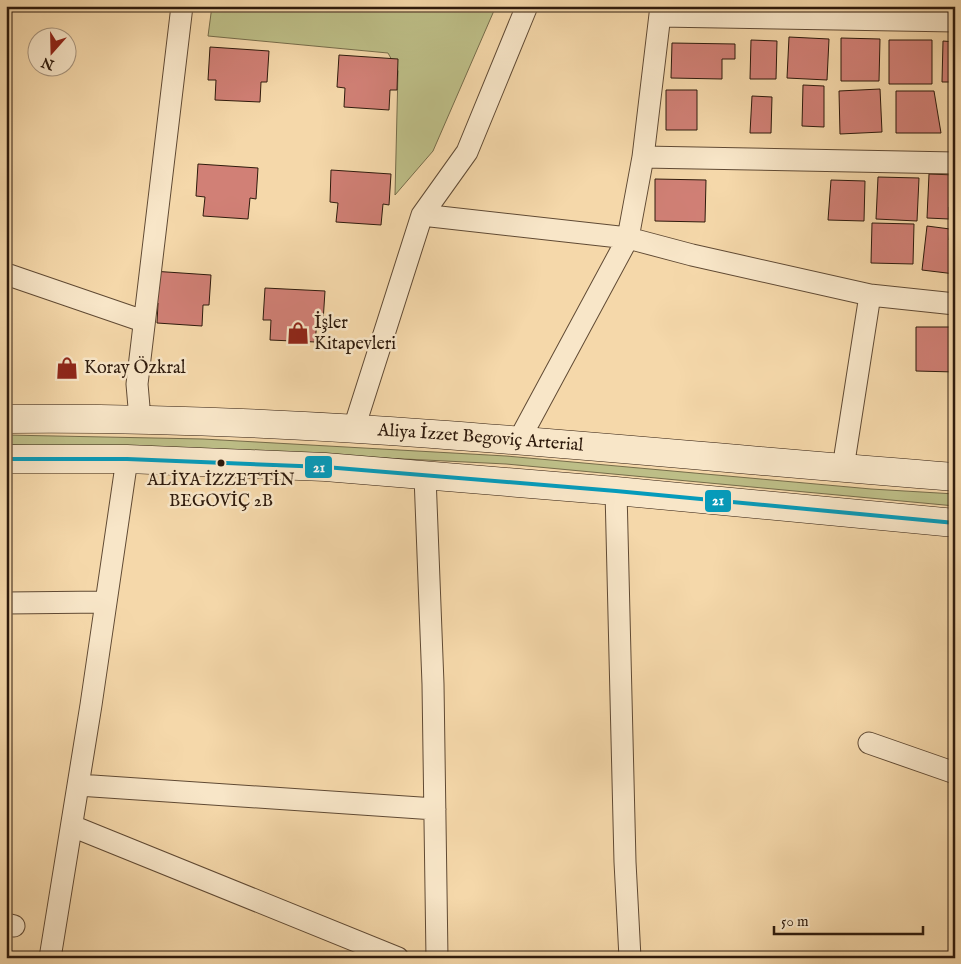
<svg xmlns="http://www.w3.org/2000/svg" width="961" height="964" font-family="'IM FELL English',serif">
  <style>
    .green { fill: #bdbe87; stroke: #766c4a }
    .building { fill: #d18076; stroke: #2e1a0c }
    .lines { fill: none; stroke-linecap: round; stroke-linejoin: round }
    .street-casing { stroke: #604a34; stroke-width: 23 }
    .secondary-casing { stroke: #2e1a0c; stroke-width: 29 }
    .street { stroke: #f8e6c8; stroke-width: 21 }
    .secondary { stroke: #f8e6c8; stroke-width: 28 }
    .bus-1-casing { stroke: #f8e6c8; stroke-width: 8 }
    .bus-1 { stroke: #059bbb; stroke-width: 4 }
    .bus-dot { fill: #2e1a0c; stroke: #f8e6c8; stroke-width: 2 }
    .labels { text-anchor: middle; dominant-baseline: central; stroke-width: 5; stroke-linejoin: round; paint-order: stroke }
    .bus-label { font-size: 17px; fill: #2e1a0c; stroke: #f8e6c8 }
    .poi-label { font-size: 18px; fill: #2e1a0c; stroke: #f8e6c8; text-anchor: start }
    .street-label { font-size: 18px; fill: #2e1a0c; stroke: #f8e6c8 }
    .line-badge { stroke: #f8e6c8; stroke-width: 2 }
    .badge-label { font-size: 14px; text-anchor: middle; font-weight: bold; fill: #fff }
  </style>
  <rect width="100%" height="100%" fill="#f5d8aa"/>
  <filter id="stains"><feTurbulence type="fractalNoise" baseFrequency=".004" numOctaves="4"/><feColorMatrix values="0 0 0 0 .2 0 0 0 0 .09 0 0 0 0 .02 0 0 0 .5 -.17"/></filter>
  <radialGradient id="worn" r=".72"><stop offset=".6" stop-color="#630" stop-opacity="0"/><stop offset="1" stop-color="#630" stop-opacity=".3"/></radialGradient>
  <path class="green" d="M212,6H496L433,151L395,195L398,71L388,53L208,36Z
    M6,435L203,439L506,456L871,489L955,494V506L506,464L202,449L6,445Z"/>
  <path class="building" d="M789,37L829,39L827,80L787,78Z
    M841,38L880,39L879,81H841Z
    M751,40L777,41L776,79H750Z
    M889,40H932V84H889Z
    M943,41L955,42V82H942Z
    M672,43L735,44V59H722V79L671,78Z
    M210,47L269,51L267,82H261L260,102L215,100L216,80H208Z
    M339,55L398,59L397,90H390L389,110L344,107L345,88L337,87Z
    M803,85L824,86V127L802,126Z
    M880,89L882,132L840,134L839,91Z
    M666,90H697V130H666Z
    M896,91H934L941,133H896Z
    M752,96L772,97L771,133H750Z
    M198,164L258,168L256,199L250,198L248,219L203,216L205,197L196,196Z
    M331,170L391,174L389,205L383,204L381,225L336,222L338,203L330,202Z
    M929,174L955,175V208L949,207V219L927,218Z
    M878,177L919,178L917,221L876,219Z
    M655,179L706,180L705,222L655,221Z
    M831,180L865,181L864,221L828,220Z
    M872,223L914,224L913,264L871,263Z
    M927,226L950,229L949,240L955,241V274L922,270Z
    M152,271L211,275L209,305H203L202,326L157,323L158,303H150Z
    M265,288L325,291L323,322H317L315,342L270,340L271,320H263Z
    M916,327H955V372L916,371Z"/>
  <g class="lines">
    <defs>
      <path id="street" d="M660,16L955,21
        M643,157L955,163
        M422,215L628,238L692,255L870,295L955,304
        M6,274L143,321
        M140,419L137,384L182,6
        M354,428L422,215L467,152L527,6
        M519,440L628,238L643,157L661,6
        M843,468L870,295
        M425,476L433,684L437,958
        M616,491L625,862L630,958
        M6,603L105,602
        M869,743L955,773
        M78,785L435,809
        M72,826L398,958
        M6,924L14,926
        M50,958L91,705L127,459"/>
      <g id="secondary">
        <path id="s1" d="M6,419C323,415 639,453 955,477"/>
        <path d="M6,459H127L325,467L616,491L955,523"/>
      </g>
    </defs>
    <use href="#street" class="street-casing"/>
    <use href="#secondary" class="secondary-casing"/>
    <use href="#street" class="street"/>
    <use href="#secondary" class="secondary"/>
    <defs>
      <path id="bus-1" d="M6,459H127L325,467L616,491L955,523"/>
    </defs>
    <use href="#bus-1" class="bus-1-casing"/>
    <use href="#bus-1" class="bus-1"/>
  </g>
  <defs>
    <symbol id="shop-bare" viewBox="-9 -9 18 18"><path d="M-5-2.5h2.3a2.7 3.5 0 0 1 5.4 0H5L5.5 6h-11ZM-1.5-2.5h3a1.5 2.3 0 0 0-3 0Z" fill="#8f2418" stroke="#f8e6c8" stroke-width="2.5" paint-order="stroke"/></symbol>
  </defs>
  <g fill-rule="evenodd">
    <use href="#shop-bare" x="282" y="317" width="32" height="32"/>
    <use href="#shop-bare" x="51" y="352" width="32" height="32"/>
  </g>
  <circle class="bus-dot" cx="221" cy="463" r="4.5"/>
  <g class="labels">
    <g class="bus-label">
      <text x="221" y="480">ALİYA İZZETTİN<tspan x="221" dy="21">BEGOVİÇ 2B</tspan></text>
    </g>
    <g class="poi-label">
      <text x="314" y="323">İşler<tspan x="314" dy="21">Kitapevleri</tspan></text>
      <text x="84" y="368">Koray Özkral</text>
    </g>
    <g class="street-label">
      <text stroke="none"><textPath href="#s1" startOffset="475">Aliya İzzet Begoviç Arterial</textPath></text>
    </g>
  </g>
  <g class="line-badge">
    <rect x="304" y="455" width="29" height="24" rx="5" fill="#059bbb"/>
    <rect x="704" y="489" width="28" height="24" rx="5" fill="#059bbb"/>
  </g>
  <g class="badge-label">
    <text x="319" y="472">21</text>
    <text x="718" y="505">21</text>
  </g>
  <rect width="961" height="964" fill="none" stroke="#f5d8aa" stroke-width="25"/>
  <rect x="8" y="8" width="946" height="949" fill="none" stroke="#2e1a0c" stroke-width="2.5"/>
  <rect x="12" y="12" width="936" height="939" fill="none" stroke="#2e1a0c"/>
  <g transform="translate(52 52) rotate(200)"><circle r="24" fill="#f8e6c8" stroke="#a7947d"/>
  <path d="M0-4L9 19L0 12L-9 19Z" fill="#8f2418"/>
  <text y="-8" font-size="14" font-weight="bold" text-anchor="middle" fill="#2e1a0c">N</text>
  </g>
  <path d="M774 926v8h149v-8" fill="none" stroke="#2e1a0c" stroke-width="2.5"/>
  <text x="781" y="926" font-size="15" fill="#2e1a0c" stroke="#f8e6c8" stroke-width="4" paint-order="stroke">50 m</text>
  <rect width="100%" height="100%" filter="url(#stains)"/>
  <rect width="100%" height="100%" fill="url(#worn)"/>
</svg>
